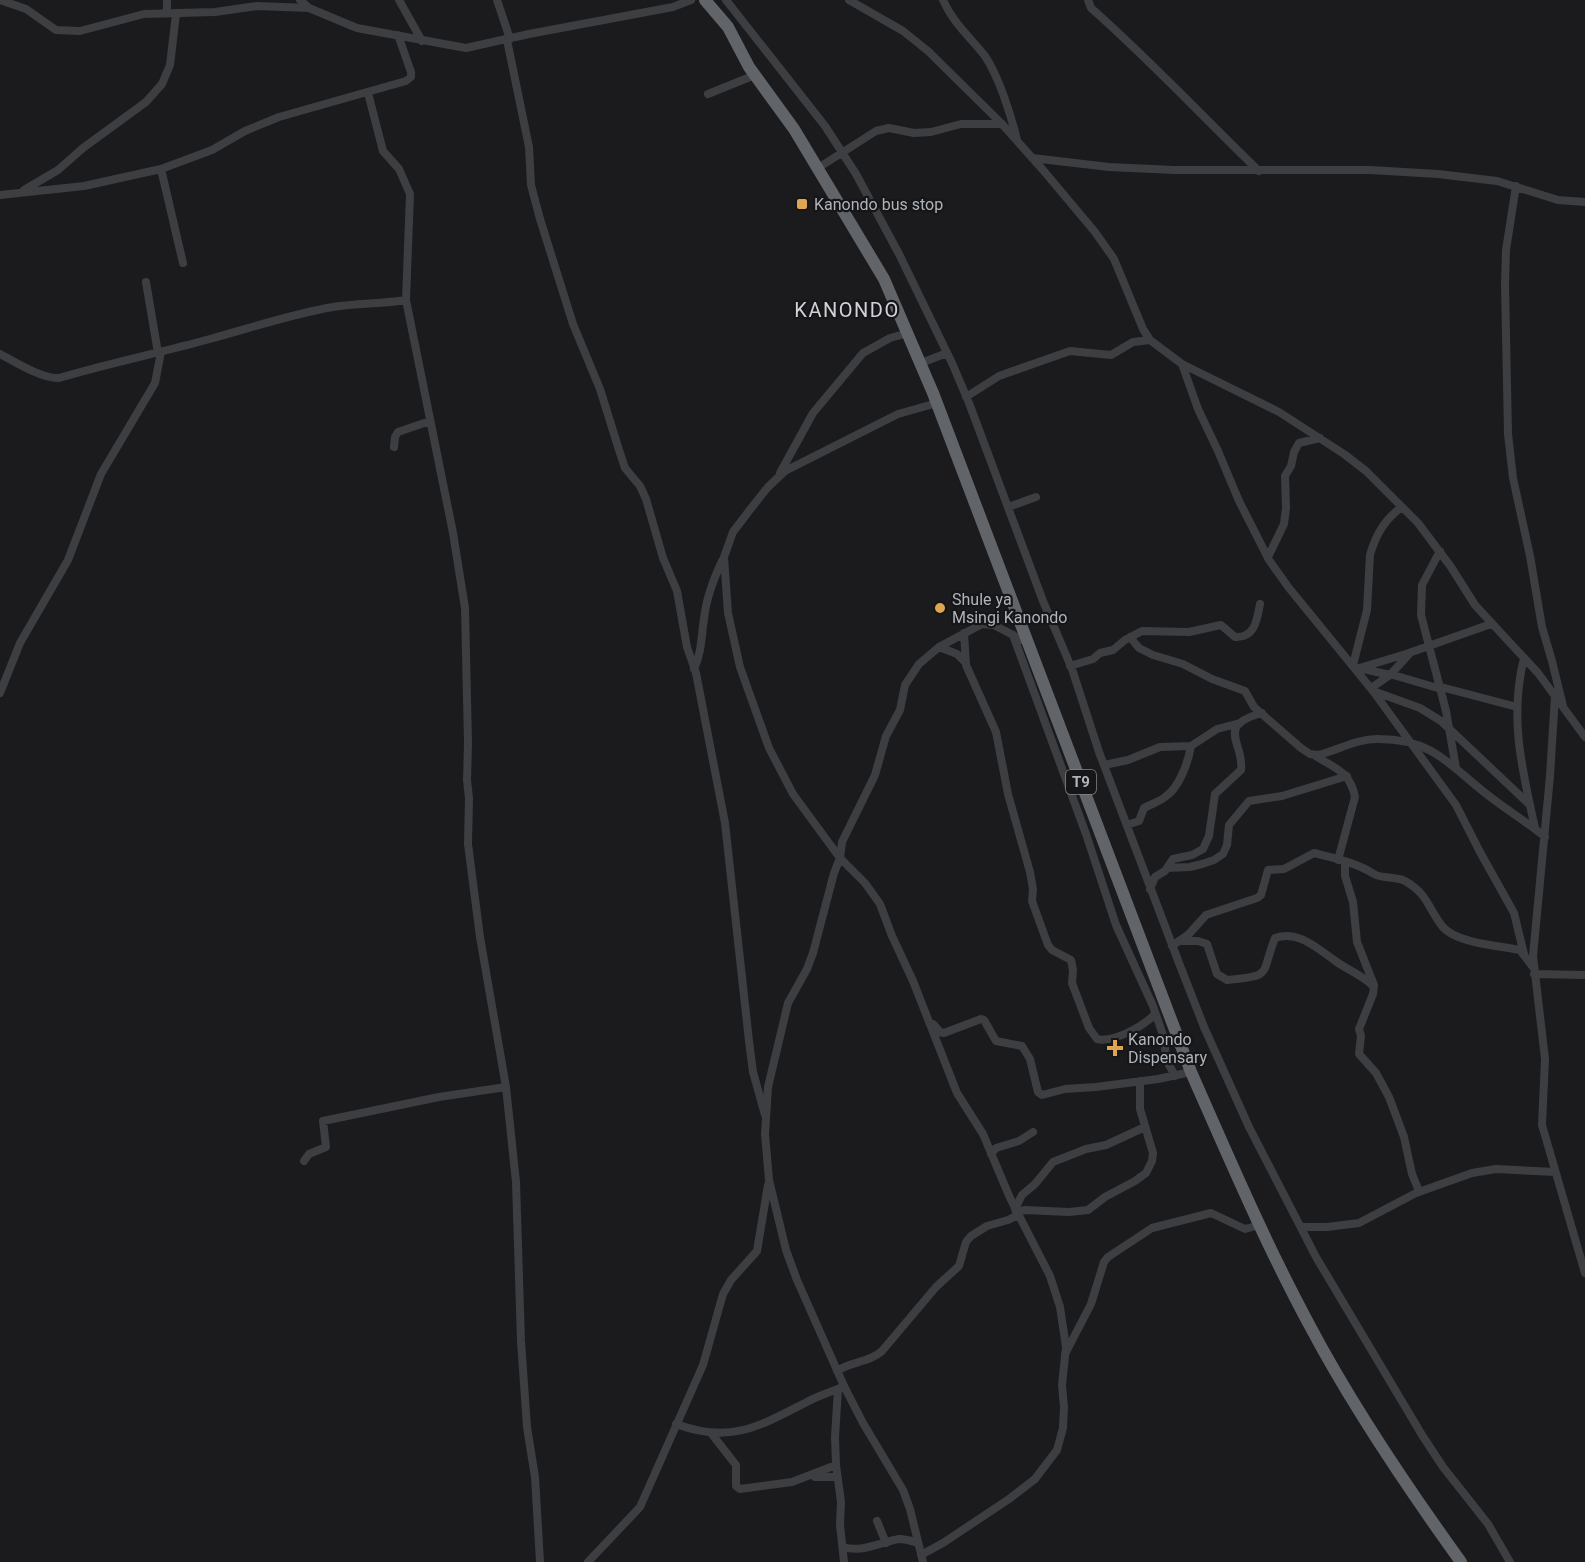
<svg xmlns="http://www.w3.org/2000/svg" width="1585" height="1562" font-family="Roboto,sans-serif">
  <style>
    .lines { fill: none; stroke-linecap: round; stroke-linejoin: round }
    .minor { stroke: #3c3e42; stroke-width: 8 }
    .trunk { stroke: #616469; stroke-width: 12 }
    .poi-dot { fill: #e0a550; stroke: #161618; stroke-width: 2 }
    .labels { text-anchor: middle; dominant-baseline: central; stroke-width: 4.5; stroke-linejoin: round; paint-order: stroke }
    .shield { fill: #161618; stroke: #81858a; stroke-width: 1.5 }
    .shield-label { font-size: 15px; font-weight: bold; fill: #afb4bb }
    .poi-label { font-size: 16px; fill: #afb4bb; stroke: #161618; text-anchor: start }
    .quarter-label { font-size: 20px; letter-spacing: 1.5px; fill: #d0d2d7; stroke: #161618 }
  </style>
  <rect width="100%" height="100%" fill="#1b1b1d"/>
  <g class="lines">
    <path class="minor" d="M0,0L26,9L56,30L80,31L144,14L215,12L257,6L309,8
      M300,0L309,8L357,28L466,48L529,34L673,7L691,0
      M399,0L422,41
      M497,0L510,39
      M726,0L825,126L856,174L899,254L952,363L969,403L1043,601L1072,669L1099,752L1179,963L1204,1027L1249,1127L1316,1257L1422,1435L1443,1467L1488,1524L1510,1562
      M849,0L903,31L928,51L1002,124L1043,170L1095,232L1114,259L1143,329L1150,340L1182,364L1279,412L1344,454L1366,471L1418,523L1451,567L1475,605L1538,673L1585,737
      M943,0C953,23 970,37 985,56C999,77 1011,115 1017,140
      M1088,0L1091,8C1149,59 1203,117 1259,171
      M167,14V0
      M507,40L529,147L531,185L540,219L573,324L600,389L619,450L625,468L640,486L646,499L663,558L677,591L687,647L696,673L725,823L749,1041L753,1072L765,1115
      M368,93L383,151L399,169L410,194L406,300L453,533L465,608L468,743L467,780L469,798L468,844L480,937L506,1087L516,1182L521,1341L527,1427L535,1477L540,1562
      M708,94L755,75
      M1032,158L1109,167L1174,170H1370L1438,174L1497,181L1558,200L1585,202
      M818,168L876,131L889,128L914,133L931,132L961,124H1002
      M161,169L183,263
      M1516,186L1506,250L1505,284L1508,434L1513,478L1530,556L1542,627L1552,661L1563,706
      M24,190L58,170L83,148L146,102L162,84L170,65L176,14
      M0,195L84,186L161,169L212,150L245,131L279,117L406,81L411,77V72L398,35
      M146,282L158,353
      M0,354C15,362 42,379 59,378C109,363 159,353 210,339C251,328 291,314 333,307C357,303 382,304 406,300
      M921,363L947,353
      M1182,364L1198,409L1218,451L1239,501L1269,560L1289,588L1373,691L1456,805L1480,852L1514,913L1524,954
      M966,397L999,376L1070,351L1111,355L1133,342L1150,340
      M394,447L395,437L398,432L430,421
      M780,473L813,413L863,353L890,338L908,333
      M1008,507L1036,497
      M1440,551L1422,585L1421,615L1446,711L1456,768
      M1268,557L1284,524L1286,508L1285,476L1291,466L1294,452L1299,443L1320,438
      M964,633L966,665L996,732L1008,794L1030,872L1033,889L1032,901L1048,945L1052,950L1071,960L1073,970L1072,983L1089,1028L1097,1039C1113,1043 1144,1026 1155,1014
      M1013,635L1086,834L1116,925L1153,1006L1163,1035L1167,1061L1175,1076
      M1130,637L1139,648L1153,655L1183,664L1212,679L1245,691L1254,707L1301,748L1310,754L1318,755C1338,750 1359,738 1379,739C1436,739 1452,769 1493,799C1510,812 1528,823 1545,837
      M939,647L957,654L966,663
      M1524,658C1509,718 1522,769 1535,828
      M1353,665L1367,610L1370,555C1376,534 1385,519 1402,507
      M1070,666L1093,659L1100,653L1113,650L1125,640L1142,631L1189,632L1221,625L1235,637C1255,638 1257,620 1260,604
      M1359,668L1390,675
      M694,669C702,652 701,637 704,619C706,599 714,578 722,561
      M1356,669L1406,654L1491,624
      M1390,674L1441,689
      M1441,687L1517,707
      M1371,688L1390,675L1410,653
      M1373,691L1420,708L1441,721L1530,805
      M0,693L20,643L68,560L101,474L155,383L161,352
      M1555,696L1550,776L1533,956L1545,1059L1542,1125L1585,1273
      M1314,755C1334,768 1350,771 1355,797L1338,860
      M1104,765L1128,760L1160,747L1191,746L1217,729L1240,723
      M1127,825L1139,821L1144,808C1151,804 1159,802 1165,797C1180,787 1188,762 1191,746
      M1345,862V876L1353,902L1357,942L1374,985L1373,994L1359,1029L1361,1036L1359,1054L1376,1073L1389,1097L1404,1137L1412,1174L1419,1191
      M1167,868L1190,867L1202,864L1214,860L1223,854L1227,845L1229,825L1249,801L1282,796L1347,776
      M1150,889L1155,877L1165,871L1173,859L1192,855L1203,849L1209,836L1215,794L1241,770C1245,744 1214,726 1262,713
      M1179,941H1198L1207,944L1217,974L1227,980C1274,976 1260,975 1275,938C1298,930 1317,948 1334,960C1347,970 1363,975 1373,986
      M1172,946L1189,934L1206,915L1257,898L1261,895L1268,870L1284,869L1314,853C1334,858 1357,863 1374,874C1382,879 1395,876 1405,881C1428,894 1428,908 1442,926C1455,943 1500,946 1520,950L1533,967
      M1534,974L1585,975
      M933,1024L940,1032L944,1033L981,1019L984,1020L996,1041L1022,1046L1030,1059L1038,1092L1042,1095L1065,1089L1096,1087L1158,1079L1191,1072
      M991,1154L996,1148L1019,1141L1033,1132
      M304,1161L309,1154L326,1147L323,1121L439,1097L506,1087
      M1015,1209L1022,1195L1035,1184L1053,1162L1086,1149L1106,1145L1145,1127
      M1016,1212L1025,1210L1069,1212L1088,1210L1105,1197L1135,1181L1146,1173L1152,1161L1153,1153L1140,1109V1081
      M1302,1227H1327L1359,1223L1416,1193L1472,1173L1496,1169L1555,1172
      M1065,1354L1091,1304L1104,1262L1108,1257L1152,1228L1211,1213L1245,1229L1260,1225
      M837,1371C851,1361 869,1363 882,1351L936,1287L959,1266L966,1242L971,1236L987,1226L1008,1220L1018,1215
      M838,1389L835,1437L836,1465L841,1502L840,1525L844,1562
      M676,1424C730,1444 758,1427 805,1403C817,1396 832,1392 844,1386
      M711,1433L736,1465V1486L740,1489L792,1482L836,1465
      M815,1477H837
      M877,1521L886,1543
      M843,1547C862,1553 881,1542 899,1539C906,1539 912,1541 918,1543
      M921,1555L943,1543L1009,1499L1035,1479L1057,1450L1063,1428L1064,1407L1062,1385L1066,1347L1060,1307L1050,1276L1010,1198L983,1134L957,1093L913,981L892,936L880,904L865,883L840,858L793,794L769,748L740,667L728,613L724,557L733,532L749,511L768,487L785,471L898,414L937,403
      M588,1562L640,1507L703,1365L723,1294L731,1280L757,1251L768,1185
      M923,1562L910,1509L903,1490L863,1423L844,1386L797,1280L786,1250L769,1180L765,1134L768,1087L788,1003L807,969L813,953L834,873L840,858L842,842L875,775L886,736L900,710L905,685L919,664L939,647L982,624L994,625L1028,643"/>
    <path class="trunk" d="M705,0L728,27L749,67L794,129L884,279L933,393L1191,1072C1229,1158 1266,1245 1311,1328C1354,1409 1407,1487 1461,1562"/>
  </g>
  <g class="poi-dot">
    <rect x="796" y="198" width="12" height="12" rx="3"/>
    <circle cx="940" cy="608" r="6"/>
    <path d="M1112 1039h6v6h6v6h-6v6h-6v-6h-6v-6h6z"/>
  </g>
  <g class="labels">
    <rect class="shield" x="1066" y="770" width="30" height="24" rx="4.5"/>
    <g class="shield-label">
      <text x="1081" y="782">T9</text>
    </g>
    <g class="poi-label">
      <text x="814" y="204">Kanondo bus stop</text>
      <text x="952" y="599">Shule ya<tspan x="952" dy="18">Msingi Kanondo</tspan></text>
      <text x="1128" y="1039">Kanondo<tspan x="1128" dy="18">Dispensary</tspan></text>
    </g>
    <g class="quarter-label">
      <text x="847" y="310">KANONDO</text>
    </g>
  </g>
</svg>
